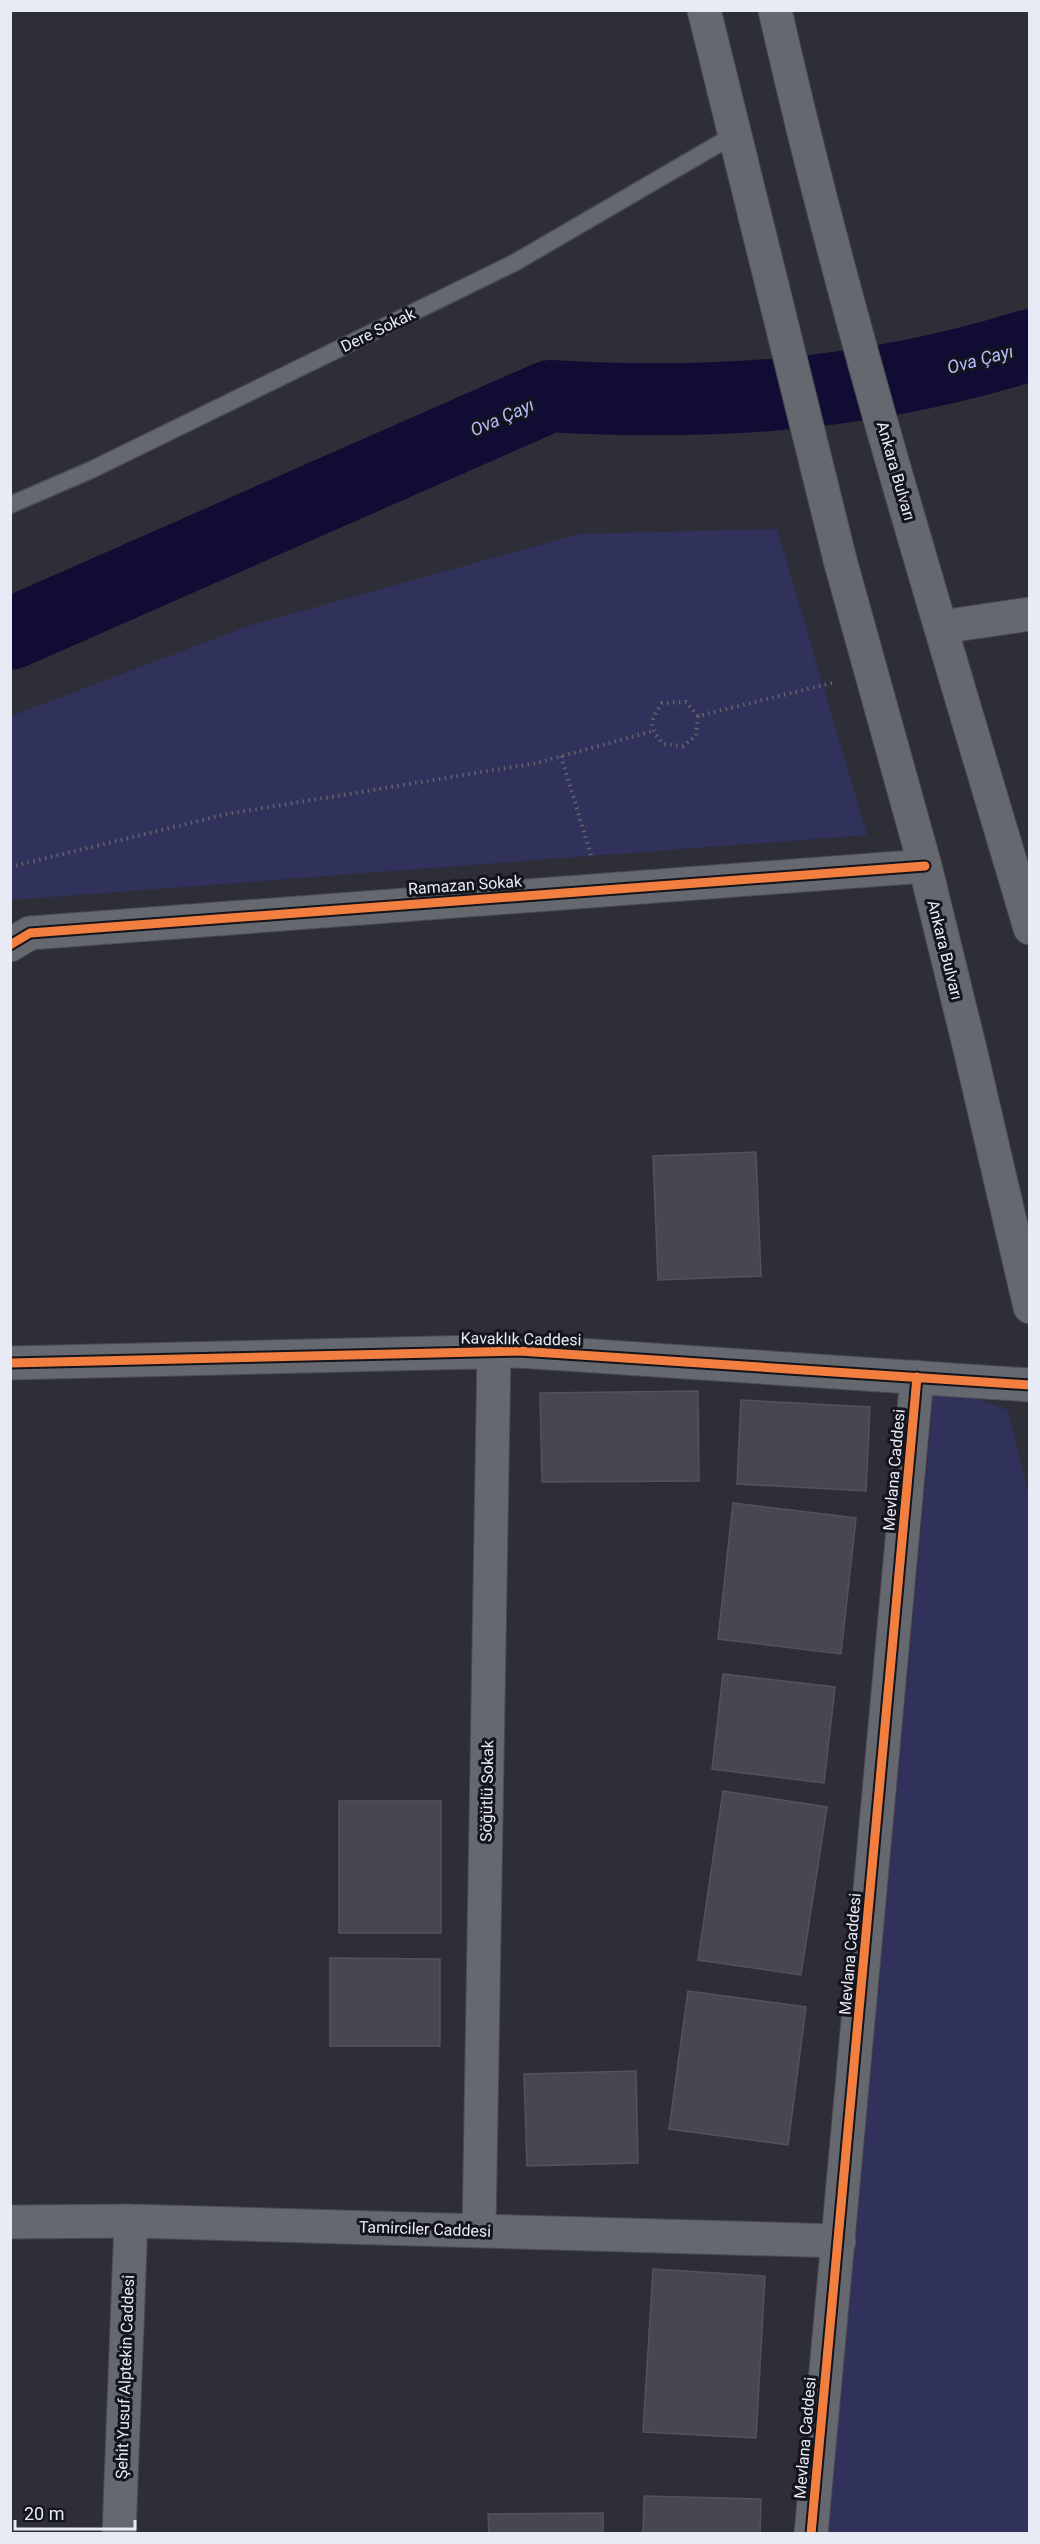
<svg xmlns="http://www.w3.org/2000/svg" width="1040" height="2544" font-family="Roboto,sans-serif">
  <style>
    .green { fill: #30325b }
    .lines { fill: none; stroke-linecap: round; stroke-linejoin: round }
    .river { stroke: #100c34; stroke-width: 72 }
    .building { fill: #46474f; stroke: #52535c; stroke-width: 1.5 }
    .service-casing { stroke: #494a52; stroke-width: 19 }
    .minor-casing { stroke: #494a52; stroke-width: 35 }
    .secondary-casing { stroke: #494a52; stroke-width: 35 }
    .path { stroke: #63646b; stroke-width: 4; stroke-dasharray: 1.5 4.5; stroke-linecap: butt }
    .service { stroke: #66686f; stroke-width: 16 }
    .minor { stroke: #66686f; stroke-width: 33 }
    .secondary { stroke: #66686f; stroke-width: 33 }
    .cycleway-casing { stroke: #13141c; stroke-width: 13 }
    .cycleway { stroke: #f27e40; stroke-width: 9 }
    .labels { text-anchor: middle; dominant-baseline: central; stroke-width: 6; stroke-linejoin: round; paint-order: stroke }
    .street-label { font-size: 16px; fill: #e8eaf5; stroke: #13141c }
    .water-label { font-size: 18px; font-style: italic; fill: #b7befd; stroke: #13141c }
  </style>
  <rect width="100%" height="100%" fill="#2d2e38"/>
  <path class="green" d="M777,529L867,835L11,900V716L251,625L580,534Z
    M917,1377L1008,1410L1029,1498V2533L828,2534L933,1401Z"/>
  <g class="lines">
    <path class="river" d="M10,634L550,396C715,406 871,395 1030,345"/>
  </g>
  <path class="building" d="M756,1152L761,1276L658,1280L653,1156Z
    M698,1391L699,1481L542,1482L540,1393Z
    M741,1400L870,1407L866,1491L737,1484Z
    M733,1503L856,1518L841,1654L718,1639Z
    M723,1674L835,1687L824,1783L712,1769Z
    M723,1791L827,1807L801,1975L698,1960Z
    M339,1801H441V1933H339Z
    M330,1958L440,1959V2046H330Z
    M688,1991L806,2007L788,2145L669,2129Z
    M636,2071L638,2163L527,2166L524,2074Z
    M653,2269L765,2276L756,2438L643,2432Z
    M644,2496L761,2499L760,2534H643Z
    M603,2513V2534H489L488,2514Z"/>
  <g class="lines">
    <defs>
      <path id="service" d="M10,505L91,470L514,263L734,135"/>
      <path id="minor" d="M941,627L1030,614
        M10,945L30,933L925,866
        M10,1363L519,1351L1030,1385
        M10,2222L131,2221L839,2241
        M479,2231L494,1352
        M119,2534L131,2221
        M811,2534L917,1377"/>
      <path id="secondary" d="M704,10L840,560L925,866L970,1049L1030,1307
        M775,10C845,320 940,624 1030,928"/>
    </defs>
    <use href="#service" class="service-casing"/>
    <use href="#minor" class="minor-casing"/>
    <use href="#secondary" class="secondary-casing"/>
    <path class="path" d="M698,716L696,736L683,746L663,744C649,727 649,722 662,703L686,702L698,716L836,682
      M561,756L591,855
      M10,867L227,814L537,763L653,731"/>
    <use href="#service" class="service"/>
    <use href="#minor" class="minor"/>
    <use href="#secondary" class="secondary"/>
    <defs>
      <path id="cycleway" d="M10,945L30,933L925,866
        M10,1363L519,1351L1030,1385
        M811,2534L917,1377"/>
    </defs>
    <use href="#cycleway" class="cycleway-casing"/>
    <use href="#cycleway" class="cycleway"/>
  </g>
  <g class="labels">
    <g class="street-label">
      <text transform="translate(378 330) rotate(-26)">Dere Sokak</text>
      <text transform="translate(896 471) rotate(74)">Ankara Bulvarı</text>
      <text transform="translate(465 885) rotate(-4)">Ramazan Sokak</text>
      <text transform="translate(945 950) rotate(76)">Ankara Bulvarı</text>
      <text transform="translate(521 1339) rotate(1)">Kavaklık Caddesi</text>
      <text transform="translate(894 1470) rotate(-85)">Mevlana Caddesi</text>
      <text transform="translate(487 1791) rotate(-89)">Söğütlü Sokak</text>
      <text transform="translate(850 1954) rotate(-85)">Mevlana Caddesi</text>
      <text transform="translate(425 2229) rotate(2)">Tamirciler Caddesi</text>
      <text transform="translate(125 2377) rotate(-88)">Şehit Yusuf Alptekin Caddesi</text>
      <text transform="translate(805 2438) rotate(-85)">Mevlana Caddesi</text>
    </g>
    <g class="water-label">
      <text transform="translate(980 359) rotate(-15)">Ova Çayı</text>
      <text transform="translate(502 417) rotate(-24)">Ova Çayı</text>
    </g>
  </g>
  <rect width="1040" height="2544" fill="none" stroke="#e8eaf5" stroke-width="24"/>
  <path d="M15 2520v9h120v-9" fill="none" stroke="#e8eaf5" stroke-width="3"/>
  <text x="24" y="2520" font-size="18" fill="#e8eaf5" stroke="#13141c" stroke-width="4.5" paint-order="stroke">20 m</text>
</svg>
